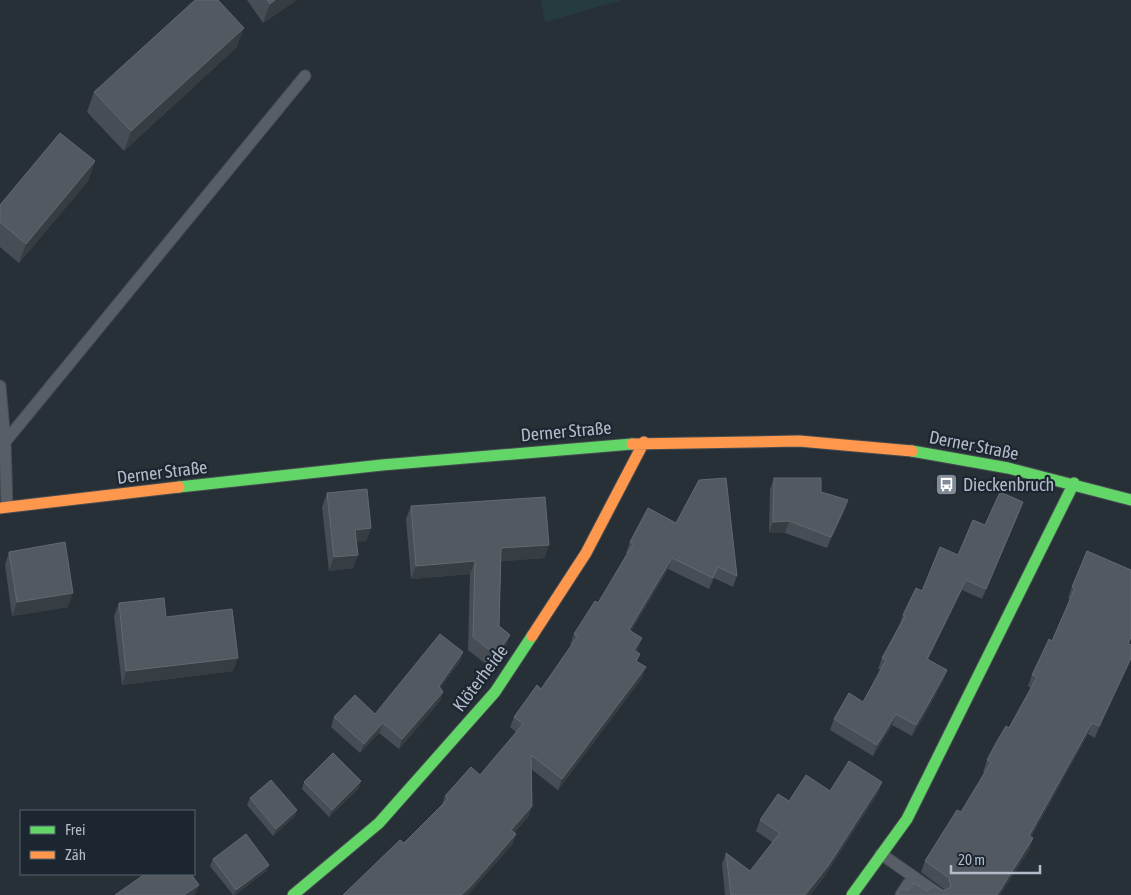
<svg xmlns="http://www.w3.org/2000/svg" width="1131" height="895" font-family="'Asap Condensed',sans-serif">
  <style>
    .green { fill: #253b3d }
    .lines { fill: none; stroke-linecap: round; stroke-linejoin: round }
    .lane-casing { stroke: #464c52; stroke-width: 13 }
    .fast-casing { stroke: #464c52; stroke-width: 13 }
    .slow-casing { stroke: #464c52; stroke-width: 13 }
    .lane { stroke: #585e65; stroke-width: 11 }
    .fast { stroke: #63d668; stroke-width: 11 }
    .slow { stroke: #ff974d; stroke-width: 11 }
    .wall { fill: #474d54 }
    .shaded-wall { fill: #363d43 }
    .building { fill: #535960; stroke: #626970 }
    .labels { text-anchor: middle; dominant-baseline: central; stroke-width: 4.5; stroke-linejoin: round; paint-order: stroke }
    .street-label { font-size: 18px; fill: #b2bcc8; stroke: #1b2631 }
    .poi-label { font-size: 18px; fill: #b2bcc8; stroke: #1b2631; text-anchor: start }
  </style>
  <rect width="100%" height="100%" fill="#283037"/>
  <path class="green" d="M541,0H622L545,22Z"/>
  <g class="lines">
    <defs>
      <path id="lane" d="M0,386L5,442
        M7,507L5,442L305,76
        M881,854L940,895
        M901,895L908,884L923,895"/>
      <path id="fast" d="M912,451L1008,468L1131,500
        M179,487L382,465L632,444
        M293,895L379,823L495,692L532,636
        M852,895L907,819L1074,483"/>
      <path id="slow" d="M632,444L799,441L912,451
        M0,508L179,487
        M532,636L586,553L644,442"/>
    </defs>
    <use href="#lane" class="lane-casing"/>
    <use href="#fast" class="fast-casing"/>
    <use href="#slow" class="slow-casing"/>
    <use href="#lane" class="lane"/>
    <use href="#fast" class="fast"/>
    <use href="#slow" class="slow"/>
  </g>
  <path class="wall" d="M247,0H297L263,23Z
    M237,47L124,151L87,112L94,92Z
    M95,161L88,181L19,263L0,247V205Z
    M774,478L844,512L827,548L785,533H769L770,489Z
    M327,493L371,528L366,541L356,542L353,568L329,571L322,507Z
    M411,506L549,545L544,558L501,561L499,626L510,635L505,648L491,668L468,650L470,574L411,579L406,519Z
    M648,508L737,576L733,587L714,578L709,589L668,569L631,631L638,649L637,651V662L642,678L558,790L531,769L532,806L528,817L514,833L516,834L512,845L404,843L442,805L445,796L480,775L516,732L510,727L514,717L541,689L571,645H570L574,634L598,603L628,554L626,553L630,542Z
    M1019,513L982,599L962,590L928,660L947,670L943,681L924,716L912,736L892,725L873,756L830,730L834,719L863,702L881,670L878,669L882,658L899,626L903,615L922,591L958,555L985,525Z
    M9,552L68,607L12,616L5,565Z
    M1131,570V638L1128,644L1131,645L1095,738L1088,734L1031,837L1033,838L1029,850L1000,895H897L908,890L943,891L945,890L921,872L925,861L961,812L985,773L983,772L987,760L1009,728L1031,688L1028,686L1032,675L1052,641L1070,599L1068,598L1072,587Z
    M119,603L166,617L233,671L122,685L114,616Z
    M463,652L460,661L440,688L443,692L440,701L399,749L379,733L360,753L331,727L334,717L375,714Z
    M304,782L359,788L329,817L302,789Z
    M882,782L878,793L824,877L810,895H725L722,864L726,853L750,871L772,842L756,831L760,820L789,801L830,791Z
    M250,798L297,810L294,817L273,836L247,805Z
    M213,859L269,865L266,871L235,895H233L210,866Z"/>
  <path class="shaded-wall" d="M275,0H297L263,23L270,4Z
    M244,28L237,47L124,151L131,131Z
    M95,161L88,181L19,263L26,244Z
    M848,500L844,512L827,548L831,537Z
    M1023,502L1019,513L982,599L986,589Z
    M789,521L785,533H769L773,522Z
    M371,528L366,541L350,543L355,530Z
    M549,545L544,558L496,562L501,548Z
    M358,555L353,568L329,571L334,557Z
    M672,558L668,569L625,641L629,630Z
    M475,561L470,574L411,579L416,566Z
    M718,567L714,578L709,589L713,578Z
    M966,580L962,590L923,670L927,659Z
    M73,593L68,607L12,616L17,602Z
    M510,635L505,648L491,668L496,655Z
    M642,638L638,649L630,661L634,650Z
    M463,652L460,661L435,695L439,686Z
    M238,658L233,671L122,685L126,671Z
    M1131,658V660L1095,738L1099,726Z
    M646,667L642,678L558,790L562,779Z
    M947,670L943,681L924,716L912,736L916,725Z
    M443,692L440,701L399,749L402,739Z
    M896,714L892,725L873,756L877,745Z
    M383,723L379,733L360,753L364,744Z
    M1092,723L1088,734L1025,848L1029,836Z
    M361,781L359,788L329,817L332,810Z
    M882,782L878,793L824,877L810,895H805Z
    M532,806L528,817L507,841L511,830Z
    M297,810L294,817L273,836L276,829Z
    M516,834L512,845L468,895H461Z
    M1033,838L1029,850L1000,895H997Z
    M269,865L266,871L235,895H234L236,890Z
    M199,885L195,895H184Z"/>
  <path class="building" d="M195,0H218L244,28L131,131L94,92Z
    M267,0H275L270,4Z
    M60,133L95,161L26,244L0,222V205Z
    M726,478L737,576L718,567L713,578L672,558L629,630L642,638L634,650L640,654L636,661L646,667L562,779L531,755L532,806L511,830L516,834L470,887L461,895H343L400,840L404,843L448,799L445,796L471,767L480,775L523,724L514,717L537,685L541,689L578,636L574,634L595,601L598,603L633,544L630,542L648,508L676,523L699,480Z
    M774,478H821V492L848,500L831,537L789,521L773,522Z
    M367,489L371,528L355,530L358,555L334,557L327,493Z
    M1000,492L1023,502L986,589L966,580L927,659L947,670L927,706L916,725L896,714L877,745L834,719L849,693L863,702L886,660L882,658L905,616L903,615L916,588L922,591L940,547L958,555L973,520L985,525Z
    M545,497L549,545L501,548L499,626L510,635L496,655L473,637L475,561L416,566L411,506Z
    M65,542L73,593L17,602L9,552Z
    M1087,551L1131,570V637L1128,644L1131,645V658L1099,726L1092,723L1029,836L1033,838L997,895H897L901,889L908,890L914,883L927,891L934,886L943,891L951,887L949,878L925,861L957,810L961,812L991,762L987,760L996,743L1006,726L1009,728L1037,677L1032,675L1049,639L1052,641L1075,588L1072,587Z
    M164,598L166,617L232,609L238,658L126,671L119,603Z
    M440,634L463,652L439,686L443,692L402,739L383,723L364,744L334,717L355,695L375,714Z
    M333,753L361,781L332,810L304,782Z
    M849,761L882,782L828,866L805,895H731L726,853L750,871L780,833L760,820L778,794L789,801L806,775L830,791Z
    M271,780L297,810L276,829L250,798Z
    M246,834L269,865L236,890L213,859Z
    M145,874H191L199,885L184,895H115Z"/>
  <defs>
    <symbol id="bus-square" viewBox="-11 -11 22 22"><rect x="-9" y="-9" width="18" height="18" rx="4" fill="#828b95" stroke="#1b2631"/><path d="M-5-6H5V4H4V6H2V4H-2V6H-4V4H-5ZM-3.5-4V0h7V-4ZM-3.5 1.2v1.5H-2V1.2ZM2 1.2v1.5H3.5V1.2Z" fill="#fff"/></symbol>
  </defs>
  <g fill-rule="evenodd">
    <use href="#bus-square" x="934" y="472" width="25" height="25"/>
  </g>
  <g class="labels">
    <g class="street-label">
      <text transform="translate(566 431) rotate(-5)">Derner Straße</text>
      <text transform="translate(974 445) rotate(11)">Derner Straße</text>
      <text transform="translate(162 472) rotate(-7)">Derner Straße</text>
      <text transform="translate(480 678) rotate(-53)">Klöterheide</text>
    </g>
    <g class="poi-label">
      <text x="963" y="484">Dieckenbruch</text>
    </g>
  </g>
  <rect x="20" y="810" width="175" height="65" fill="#1b2631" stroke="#57626d"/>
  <rect x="30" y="826" width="25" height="8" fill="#63d668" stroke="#57626d"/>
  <text x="65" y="835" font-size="15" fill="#b2bcc8">Frei</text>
  <rect x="30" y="851" width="25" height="8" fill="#ff974d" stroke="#57626d"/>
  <text x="65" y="860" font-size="15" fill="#b2bcc8">Zäh</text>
  <path d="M951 865v8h89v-8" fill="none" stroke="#b2bcc8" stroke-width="2.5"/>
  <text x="958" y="865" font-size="15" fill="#b2bcc8" stroke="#1b2631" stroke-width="4" paint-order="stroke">20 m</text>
</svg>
